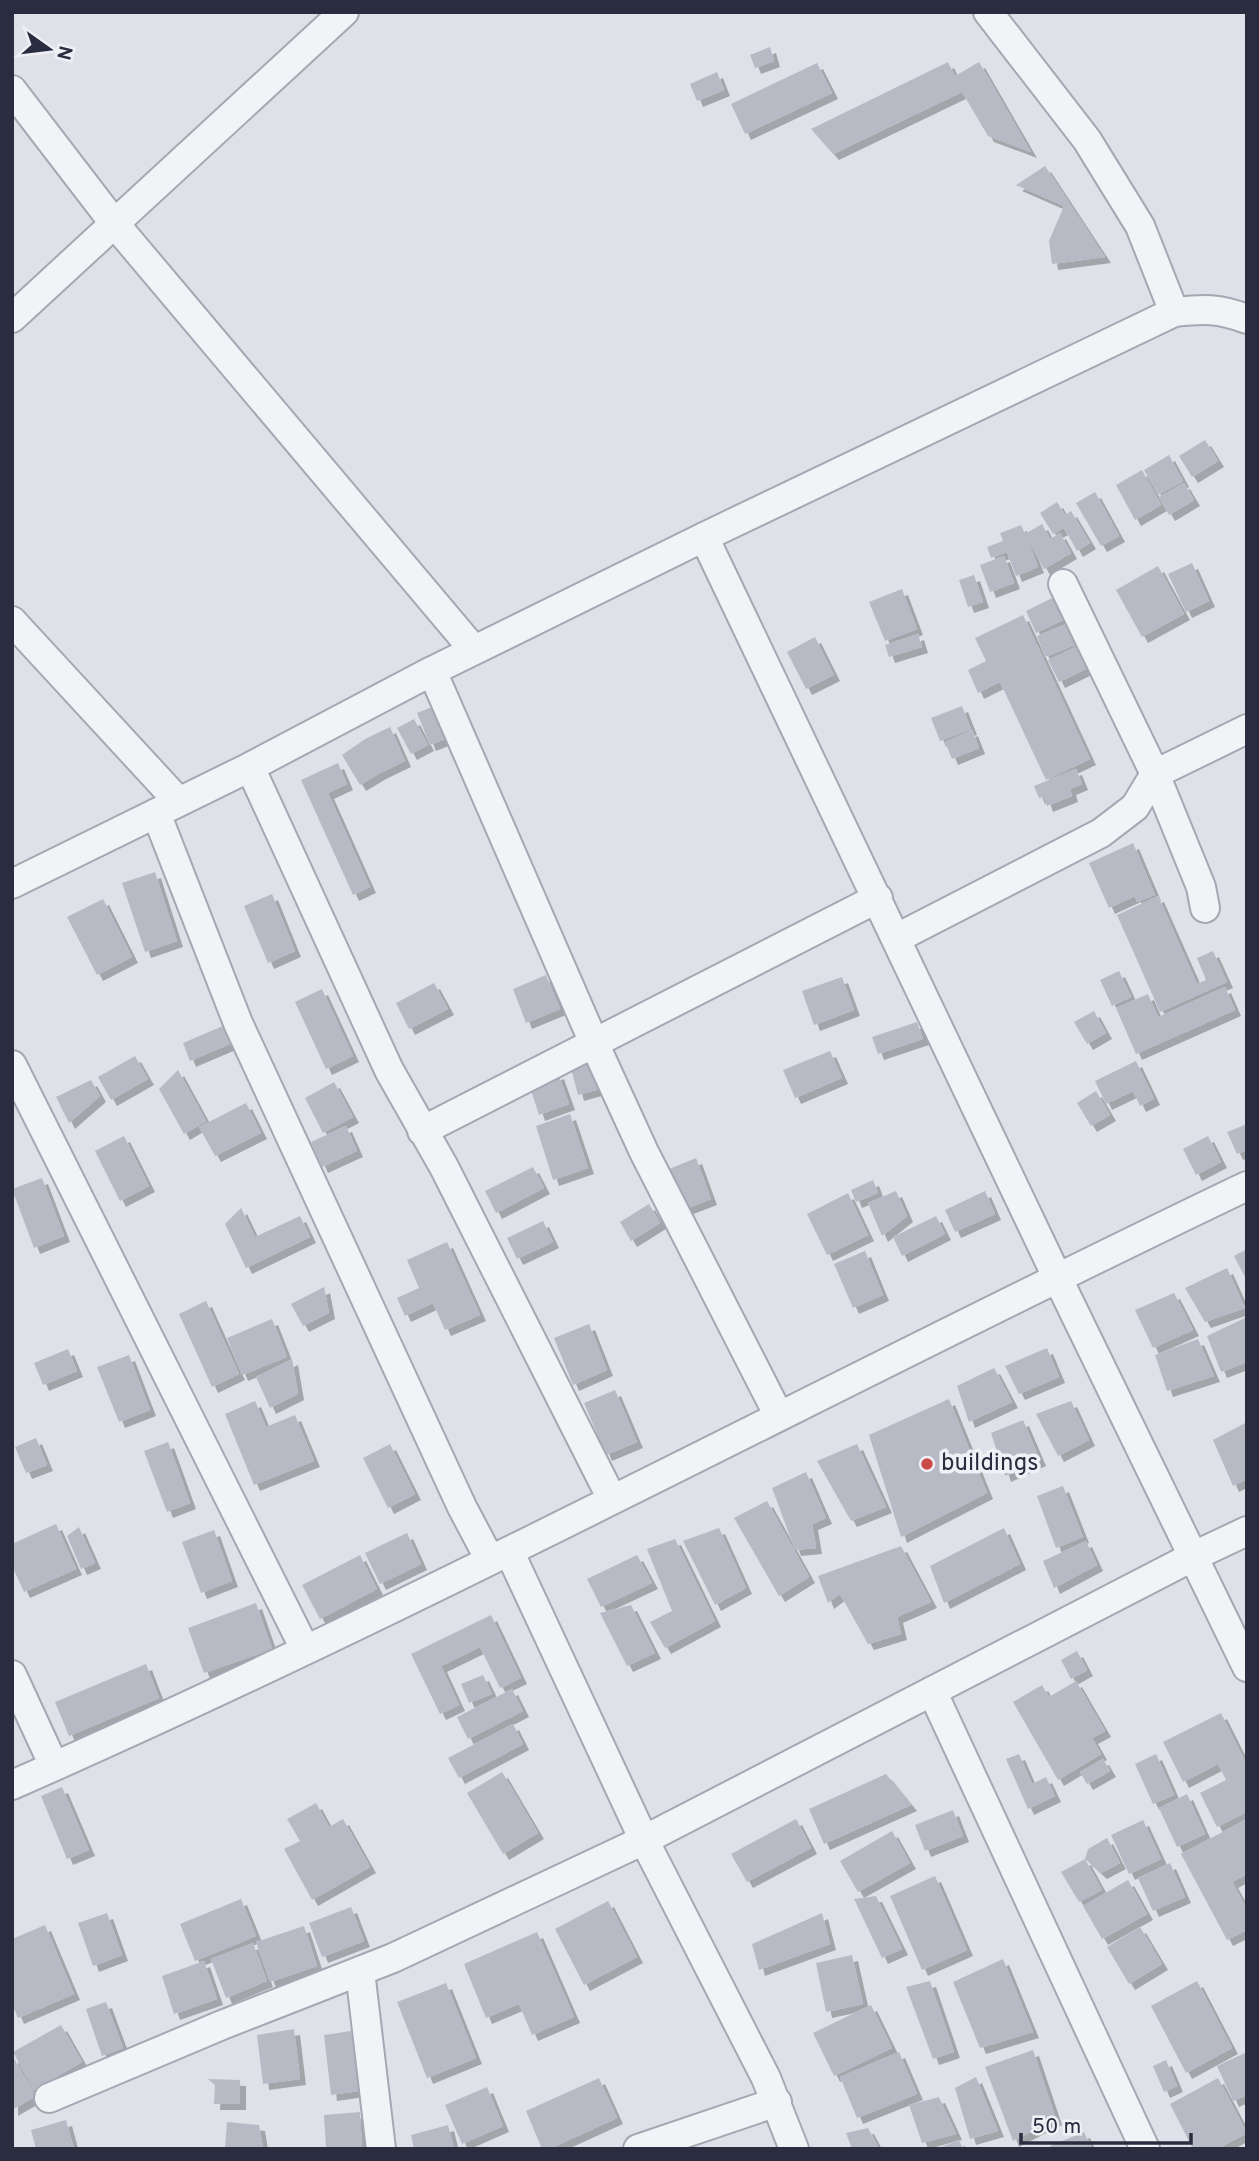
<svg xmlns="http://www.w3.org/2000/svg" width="1259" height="2161" font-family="Overpass,sans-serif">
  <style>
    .building { fill: #b7bac5; filter: url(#shadow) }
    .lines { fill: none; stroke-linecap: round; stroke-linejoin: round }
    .minor-casing { stroke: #a5a7b2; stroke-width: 32 }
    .minor { stroke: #f2f3f7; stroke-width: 28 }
    .poi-dot { fill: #cb4a47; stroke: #eff1f6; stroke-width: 2.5 }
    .labels { text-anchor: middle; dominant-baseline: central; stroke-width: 7; stroke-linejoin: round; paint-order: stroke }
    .poi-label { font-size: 24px; fill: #292d3f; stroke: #eff1f6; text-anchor: start }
  </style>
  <defs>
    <filter id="shadow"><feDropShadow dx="6" dy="6" stdDeviation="0" flood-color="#0004"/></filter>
  </defs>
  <rect width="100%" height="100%" fill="#e0e1e8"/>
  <path class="building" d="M770,47L774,61L755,68L750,55Z
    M948,62L955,76L979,62L1031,152L988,136L962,92L833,154L811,129Z
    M817,63L832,93L745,134L731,104Z
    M717,72L724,90L697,101L690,84Z
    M1045,166L1105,257L1052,264L1049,241L1064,206L1016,185Z
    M1205,440L1218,461L1192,477L1179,456Z
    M1169,455L1183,481L1158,495L1144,470Z
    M1142,470L1161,505L1135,520L1116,485Z
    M1184,483L1194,500L1169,515L1159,497Z
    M1095,492L1119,536L1101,546L1076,503Z
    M1057,502L1065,515L1071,511L1090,543L1077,551L1064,528L1053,534L1040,513Z
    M1042,524L1050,539L1060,533L1071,553L1044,569L1027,538L1038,567L1016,576L1007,552L991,558L987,547L1003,541L1000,533L1021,525L1025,534Z
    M1004,556L1014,583L990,592L980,565Z
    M1192,563L1209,601L1186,612L1168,574Z
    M1158,566L1184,614L1142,637L1116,590Z
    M974,575L983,602L968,607L959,580Z
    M902,589L917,629L885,641L869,602Z
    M1054,597L1065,619L1036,633L1026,611Z
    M1023,615L1090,759L1046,780L1000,682L978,693L968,670L986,661L975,638Z
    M1066,624L1075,645L1045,657L1037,636Z
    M918,634L922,647L889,657L885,645Z
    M815,637L834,675L806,689L787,652Z
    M1078,646L1088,668L1059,682L1048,660Z
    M962,706L971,729L940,741L931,718Z
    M432,707L445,739L430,745L417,713Z
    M414,719L428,745L411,754L397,728Z
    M390,727L405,761L380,773L360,785L342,755L365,739Z
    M972,730L979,748L952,759L945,742Z
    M338,763L347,784L328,793L370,887L353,895L301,780Z
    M1076,769L1082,784L1070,789L1072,796L1047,806L1044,797L1039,798L1034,786Z
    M1133,843L1155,895L1137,902L1135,896L1109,908L1089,863Z
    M155,872L177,941L145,952L122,883Z
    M272,894L295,951L268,963L244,906Z
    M1158,896L1197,984L1206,980L1197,958L1213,951L1227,982L1160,1012L1117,915Z
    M103,899L132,957L97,975L67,917Z
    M1119,971L1131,997L1112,1006L1100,980Z
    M546,975L560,1009L526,1023L513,989Z
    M842,977L854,1010L814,1025L802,991Z
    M434,983L448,1009L409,1029L396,1003Z
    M1225,987L1235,1010L1136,1054L1116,1008L1148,994L1158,1017Z
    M322,989L353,1056L326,1069L295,1002Z
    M1094,1011L1106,1033L1087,1044L1074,1022Z
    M917,1022L923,1039L878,1054L872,1037Z
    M225,1025L232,1043L190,1061L183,1043Z
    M830,1051L842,1078L795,1098L783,1070Z
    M135,1056L148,1079L111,1100L98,1077Z
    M591,1060L599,1089L578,1095L570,1065Z
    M1136,1061L1154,1099L1140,1106L1133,1091L1106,1104L1095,1081Z
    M178,1070L206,1121L184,1134L159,1089Z
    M558,1073L569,1104L539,1115L529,1084Z
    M91,1080L100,1096L69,1123L56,1097Z
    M334,1082L353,1117L323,1133L305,1098Z
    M1096,1091L1110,1115L1091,1126L1077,1103Z
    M246,1103L261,1133L215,1156L199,1127Z
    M570,1114L588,1168L553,1180L536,1126Z
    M1247,1124V1150L1237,1154L1227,1132Z
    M346,1126L357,1151L322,1167L311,1142Z
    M124,1136L149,1186L120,1201L95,1151Z
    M1208,1136L1221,1162L1196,1175L1183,1149Z
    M696,1158L711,1199L685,1209L669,1169Z
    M533,1167L544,1188L496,1213L485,1191Z
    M42,1178L64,1236L34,1248L12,1189Z
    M873,1180L878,1193L856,1202L851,1190Z
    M896,1191L907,1216L882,1236L868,1203Z
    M985,1191L995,1214L955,1232L945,1210Z
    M848,1193L868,1235L827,1255L807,1214Z
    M649,1204L660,1223L631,1241L620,1222Z
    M241,1208L255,1237L300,1216L310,1237L246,1268L225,1224Z
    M936,1216L945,1234L902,1256L893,1237Z
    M543,1221L553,1242L517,1259L507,1238Z
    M447,1242L480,1315L445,1330L433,1303L405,1316L397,1298L419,1288L407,1260Z
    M1247,1249V1281L1234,1256Z
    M865,1251L883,1295L853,1308L834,1264Z
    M1227,1268L1245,1308L1205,1322L1185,1288Z
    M324,1287L329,1313L303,1326L291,1304Z
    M1174,1293L1193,1330L1153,1348L1135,1310Z
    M206,1301L239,1374L212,1387L179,1314Z
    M1247,1317V1362L1221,1372L1207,1336Z
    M272,1319L287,1357L242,1375L227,1338Z
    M589,1324L607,1370L573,1385L554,1338Z
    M1198,1339L1214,1376L1167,1391L1155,1355Z
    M1047,1348L1059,1377L1019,1394L1005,1366Z
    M68,1349L77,1371L43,1385L34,1363Z
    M129,1355L150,1410L119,1422L97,1367Z
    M292,1359L298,1394L270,1408L256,1377Z
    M994,1368L1012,1402L969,1422L957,1386Z
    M615,1390L637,1442L606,1455L584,1403Z
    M949,1399L987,1493L901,1537L869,1435Z
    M255,1401L266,1427L295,1415L314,1461L254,1485L225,1414Z
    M1071,1401L1089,1440L1058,1456L1036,1414Z
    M1023,1420L1040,1460L1005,1476L991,1433Z
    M1247,1422V1479L1233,1486L1213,1440Z
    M36,1438L47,1465L26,1473L15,1447Z
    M168,1442L190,1503L167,1512L144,1451Z
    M390,1444L415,1494L388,1508L363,1458Z
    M857,1444L886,1507L851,1521L817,1461Z
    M806,1472L826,1518L812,1524L816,1548L795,1550L772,1488Z
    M1063,1486L1083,1537L1056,1548L1037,1496Z
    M767,1501L809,1577L779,1596L734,1518Z
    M56,1524L76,1569L24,1592L12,1566V1544Z
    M79,1527L95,1563L81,1569L67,1536Z
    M719,1528L746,1588L715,1605L683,1541Z
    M1004,1528L1020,1564L944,1603L930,1566Z
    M214,1530L232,1581L201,1593L182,1542Z
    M407,1533L421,1564L380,1584L365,1553Z
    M675,1539L715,1621L665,1648L650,1622L672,1611L647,1549Z
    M1086,1541L1097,1565L1054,1588L1043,1561Z
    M901,1546L931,1602L897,1617L901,1634L868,1644L840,1594L828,1603L818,1576Z
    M360,1555L377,1589L320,1619L302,1585Z
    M637,1555L652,1583L601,1607L587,1579Z
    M256,1603L272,1649L204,1673L188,1628Z
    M631,1605L655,1653L627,1666L600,1613Z
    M491,1615L521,1678L500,1688L480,1647L441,1666L459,1705L440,1714L411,1654Z
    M1077,1651L1087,1670L1071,1679L1061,1660Z
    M146,1664L159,1698L69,1736L55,1702Z
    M483,1675L492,1694L469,1703L461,1684Z
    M1076,1681L1105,1731L1092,1738L1101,1754L1058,1780L1013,1702L1042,1685L1049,1697Z
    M512,1689L523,1711L468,1739L457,1717Z
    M1221,1713L1247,1765V1812L1217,1827L1200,1793L1226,1780L1218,1764L1183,1782L1163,1742Z
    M513,1724L523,1744L459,1778L448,1758Z
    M1019,1754L1032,1784L1046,1777L1055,1796L1028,1809L1006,1759Z
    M1156,1754L1174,1795L1153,1804L1135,1764Z
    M1103,1759L1110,1771L1087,1784L1080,1772Z
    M502,1772L538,1833L503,1854L467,1793Z
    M886,1774L911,1805L824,1844L809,1809Z
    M62,1787L89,1850L67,1859L41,1796Z
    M1187,1794L1205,1834L1177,1847L1159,1808Z
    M316,1803L329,1827L343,1819L370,1867L312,1900L284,1849L300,1841L287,1819Z
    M953,1810L963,1836L925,1851L915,1825Z
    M796,1819L811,1848L747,1882L731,1854Z
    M1247,1819V1874L1232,1882L1247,1909V1930L1227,1940L1181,1854Z
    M1143,1820L1161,1859L1129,1874L1111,1835Z
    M892,1831L910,1863L858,1892L840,1861Z
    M1107,1838L1120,1863L1101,1873L1085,1859L1088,1849Z
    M1085,1859L1102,1890L1079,1902L1061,1872Z
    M1170,1863L1185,1897L1153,1911L1138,1878Z
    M935,1876L967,1950L922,1970L890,1896Z
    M1128,1880L1147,1914L1102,1939L1083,1906Z
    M876,1896L902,1949L882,1958L854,1899Z
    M241,1899L256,1936L195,1961L180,1924Z
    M608,1901L637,1957L584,1985L555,1929Z
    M351,1907L364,1941L322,1957L309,1923Z
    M107,1913L122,1955L93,1966L78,1923Z
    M822,1913L830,1944L759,1970L752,1944Z
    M45,1925L74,1994L18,2018L12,2004V1939Z
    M304,1926L317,1966L270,1982L256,1942Z
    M1140,1927L1162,1964L1129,1984L1107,1947Z
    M537,1932L574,2017L532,2035L519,2004L486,2018L464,1964Z
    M253,1943L267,1981L226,1998L211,1959Z
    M852,1955L863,2004L826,2012L816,1963Z
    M1003,1959L1033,2032L980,2048L953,1982Z
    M204,1961L217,1999L174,2014L162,1976Z
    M930,1981L954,2052L933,2059L906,1987Z
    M1197,1981L1232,2048L1186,2073L1151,2006Z
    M446,1983L476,2058L427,2078L397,2002Z
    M106,2002L123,2048L102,2056L86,2009Z
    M871,2005L892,2048L834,2076L813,2033Z
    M61,2025L82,2062L34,2090L13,2052Z
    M294,2029L300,2079L263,2084L257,2035Z
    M351,2031L359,2091L331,2095L324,2035Z
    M1033,2050L1056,2119L1013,2141L985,2067Z
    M899,2052L917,2094L857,2118L840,2077Z
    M1247,2052V2095L1233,2101L1217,2066Z
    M12,2055L36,2096L12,2110Z
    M1166,2060L1177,2086L1164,2092L1153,2066Z
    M976,2077L998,2131L970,2139L955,2088Z
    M599,2078L617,2118L549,2149H542L526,2111Z
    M1218,2078L1247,2133L1217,2149H1193L1170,2104Z
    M208,2079L240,2080V2104H214L215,2085Z
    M487,2087L503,2126L462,2144L445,2105Z
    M939,2097L956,2134L922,2143L909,2105Z
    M360,2112L362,2149H326L324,2115Z
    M66,2120L74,2149H36L31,2130Z
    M227,2122L259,2125L263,2149H225Z
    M448,2125L454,2149H414L411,2135Z
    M868,2128L879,2149H852L846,2133Z
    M1084,2132L1092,2149H1052L1050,2146Z
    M959,2140L963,2149H937Z"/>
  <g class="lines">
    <defs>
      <path id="minor" d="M988,12L1087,140L1140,226L1174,312
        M12,90L114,223L474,650
        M12,318L344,12
        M704,537L1057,1277L1247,1667
        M1063,584L1155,774L1201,887L1205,908
        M12,621L179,802
        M432,671L594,1043L644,1152L779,1416
        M250,767L389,1070L444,1167L612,1499
        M156,813L238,1023L462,1507L490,1560
        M12,884L250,767L432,671L704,537L1174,312C1204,309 1218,308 1247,319
        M897,938L1101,833L1135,807L1155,774L1247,729
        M12,1065L305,1649
        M422,1131L878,898
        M509,1551L644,1840L766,2078L794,2149
        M12,1675L54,1766
        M932,1691L1145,2149
        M12,1785C431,1601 834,1383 1247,1186
        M360,1971L381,2149
        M49,2098L222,2025L393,1958L644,1840L1194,1556L1247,1531
        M638,2149L777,2102"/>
    </defs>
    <use href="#minor" class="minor-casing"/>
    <use href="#minor" class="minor"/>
  </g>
  <circle class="poi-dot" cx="927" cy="1464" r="7"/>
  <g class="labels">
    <g class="poi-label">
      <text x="941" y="1464">buildings</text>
    </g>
  </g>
  <rect width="1259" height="2161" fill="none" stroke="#292d3f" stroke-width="28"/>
  <g transform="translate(49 49) rotate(104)" stroke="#eff1f6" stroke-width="5" paint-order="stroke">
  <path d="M0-5L12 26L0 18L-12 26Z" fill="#292d3f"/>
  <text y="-10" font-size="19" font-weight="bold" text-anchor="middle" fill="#292d3f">N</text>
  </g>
  <path d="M1021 2133v10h170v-10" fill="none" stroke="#292d3f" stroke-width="3.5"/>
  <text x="1032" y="2133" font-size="21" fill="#292d3f" stroke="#eff1f6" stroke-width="5" paint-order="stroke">50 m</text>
</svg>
